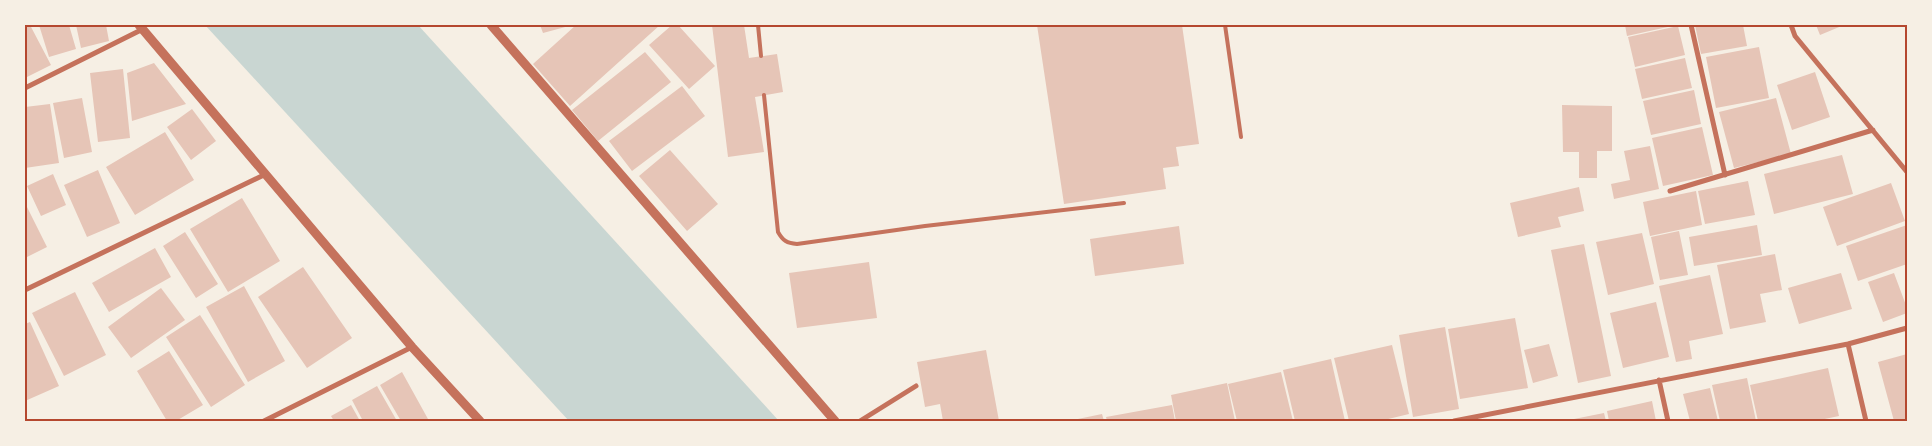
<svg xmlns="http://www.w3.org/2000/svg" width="1932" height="446" font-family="Commissioner,sans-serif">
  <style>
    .water { fill: #c9d6d2 }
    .building { fill: #e6c5b7 }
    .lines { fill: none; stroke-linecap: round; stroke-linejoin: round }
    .service { stroke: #c5725c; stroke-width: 4 }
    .minor { stroke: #c5725c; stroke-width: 5 }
    .tertiary { stroke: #c5725c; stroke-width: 9 }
    .neatline { fill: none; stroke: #b5482f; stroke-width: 2 }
  </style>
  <rect width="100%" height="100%" fill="#f6efe4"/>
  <path class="water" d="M205,25H418L779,421H569Z"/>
  <path class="building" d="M25,25H30L51,65L25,78Z
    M39,25H69L76,49L49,57Z
    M76,25H106L109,41L81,48Z
    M540,25H569V26L543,33Z
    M576,25H660L570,106L533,64Z
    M672,25H678L715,66L689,89L649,45Z
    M712,25H744L749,58L777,54L783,92L755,97L764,152L728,157Z
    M1037,25H1182L1199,144L1176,147L1179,166L1163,168L1166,189L1064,204Z
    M1625,25H1671L1672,26L1627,36Z
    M1695,25H1743L1747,46L1701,54Z
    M1816,25H1844L1820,35Z
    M1678,26L1685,55L1635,67L1628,37Z
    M1759,47L1769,98L1716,108L1706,57Z
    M645,52L671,82L598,141L572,110Z
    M1685,58L1692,88L1642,99L1635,69Z
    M154,63L186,104L132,121L127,73Z
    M123,69L130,138L98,142L90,73Z
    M1815,72L1830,117L1792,130L1777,85Z
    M682,86L705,116L632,171L609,141Z
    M1694,90L1701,124L1651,135L1643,101Z
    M82,98L92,152L64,158L53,103Z
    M1776,98L1791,154L1734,168L1719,112Z
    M50,104L59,163L25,168V107Z
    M1562,105L1612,106V151H1597V178H1579V152H1563Z
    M192,109L216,141L191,160L167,127Z
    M1702,127L1713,175L1663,186L1652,138Z
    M165,132L194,180L135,215L106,167Z
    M1650,146L1659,189L1614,199L1611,184L1630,180L1624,151Z
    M670,150L718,204L687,231L639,176Z
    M1842,155L1853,194L1774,214L1764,174Z
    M98,170L120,223L87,237L64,185Z
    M53,174L66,205L41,216L27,186Z
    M1748,181L1755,215L1705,224L1698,191Z
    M1891,183L1905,221L1837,246L1823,207Z
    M1579,187L1584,211L1558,217L1561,227L1518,237L1510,203Z
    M1696,191L1702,225L1650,236L1643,202Z
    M242,198L280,261L228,292L190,229Z
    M25,203L47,247L25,258Z
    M1757,225L1762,255L1694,266L1689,237Z
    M1907,225V264L1858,281L1846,246Z
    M1179,226L1184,264L1095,276L1090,239Z
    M1679,231L1688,275L1660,280L1651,237Z
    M185,232L218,284L196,298L163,246Z
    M1642,233L1654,284L1608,295L1596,242Z
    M1584,244L1611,376L1578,383L1551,250Z
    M155,248L171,277L109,312L92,283Z
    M1775,254L1782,290L1760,294L1766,322L1730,329L1717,265Z
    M869,262L877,318L797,328L789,273Z
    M303,267L352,338L307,368L258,297Z
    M1841,273L1852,309L1799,324L1788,288Z
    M1894,273L1907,308V313L1883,322L1868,282Z
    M1710,275L1723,334L1689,341L1692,359L1676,362L1659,286Z
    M244,286L285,361L248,382L206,307Z
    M161,288L185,320L131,358L108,327Z
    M75,292L106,355L64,376L32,313Z
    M1656,302L1669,357L1623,368L1610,313Z
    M200,315L245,385L211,407L166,337Z
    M1515,318L1528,388L1460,399L1448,329Z
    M30,322L59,386L25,401V324Z
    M1445,327L1459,409L1413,417L1399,335Z
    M1549,344L1558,376L1533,383L1524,350Z
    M1392,345L1409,414L1380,421H1349L1334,358Z
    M986,350L999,421H943L940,404L925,407L917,362Z
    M169,351L203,405L176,421H167L137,371Z
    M1907,354V420L1894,421L1878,362Z
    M1331,359L1345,421H1295L1283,370Z
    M1828,368L1839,416L1815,421H1758L1750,385Z
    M402,372L428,419L425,421H401L380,385Z
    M1281,372L1293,421H1237L1228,384Z
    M1747,378L1756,421H1720L1712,385Z
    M1227,383L1235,421H1176L1171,395Z
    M377,386L397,421H363L352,400Z
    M1710,388L1718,421H1690L1683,394Z
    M1652,401L1656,421H1609L1607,411Z
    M351,405L360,421H334L331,416Z
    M1172,405L1175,421H1107L1106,417Z
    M1604,413L1606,421H1569V420Z
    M1102,414L1104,421H1074L1073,420Z"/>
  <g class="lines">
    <path class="service" d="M758,25L761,56
      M1225,25L1241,137
      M764,95L778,232C783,241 787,243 797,244L925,226L1124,203"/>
    <path class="minor" d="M1691,25L1725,175
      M1791,25L1795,36L1907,172
      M25,88L143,29
      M1670,191L1873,130
      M25,290L266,174
      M1848,344L1866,421
      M1659,380L1668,421
      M264,421L412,347
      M860,421L916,386
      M1454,421L1848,344L1907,328"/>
    <path class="tertiary" d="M139,25L412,347L480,421
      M491,25L835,421"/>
  </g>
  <rect width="1932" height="446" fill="none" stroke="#f6efe4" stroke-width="52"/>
  <rect x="26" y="26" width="1880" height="394" class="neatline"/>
</svg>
